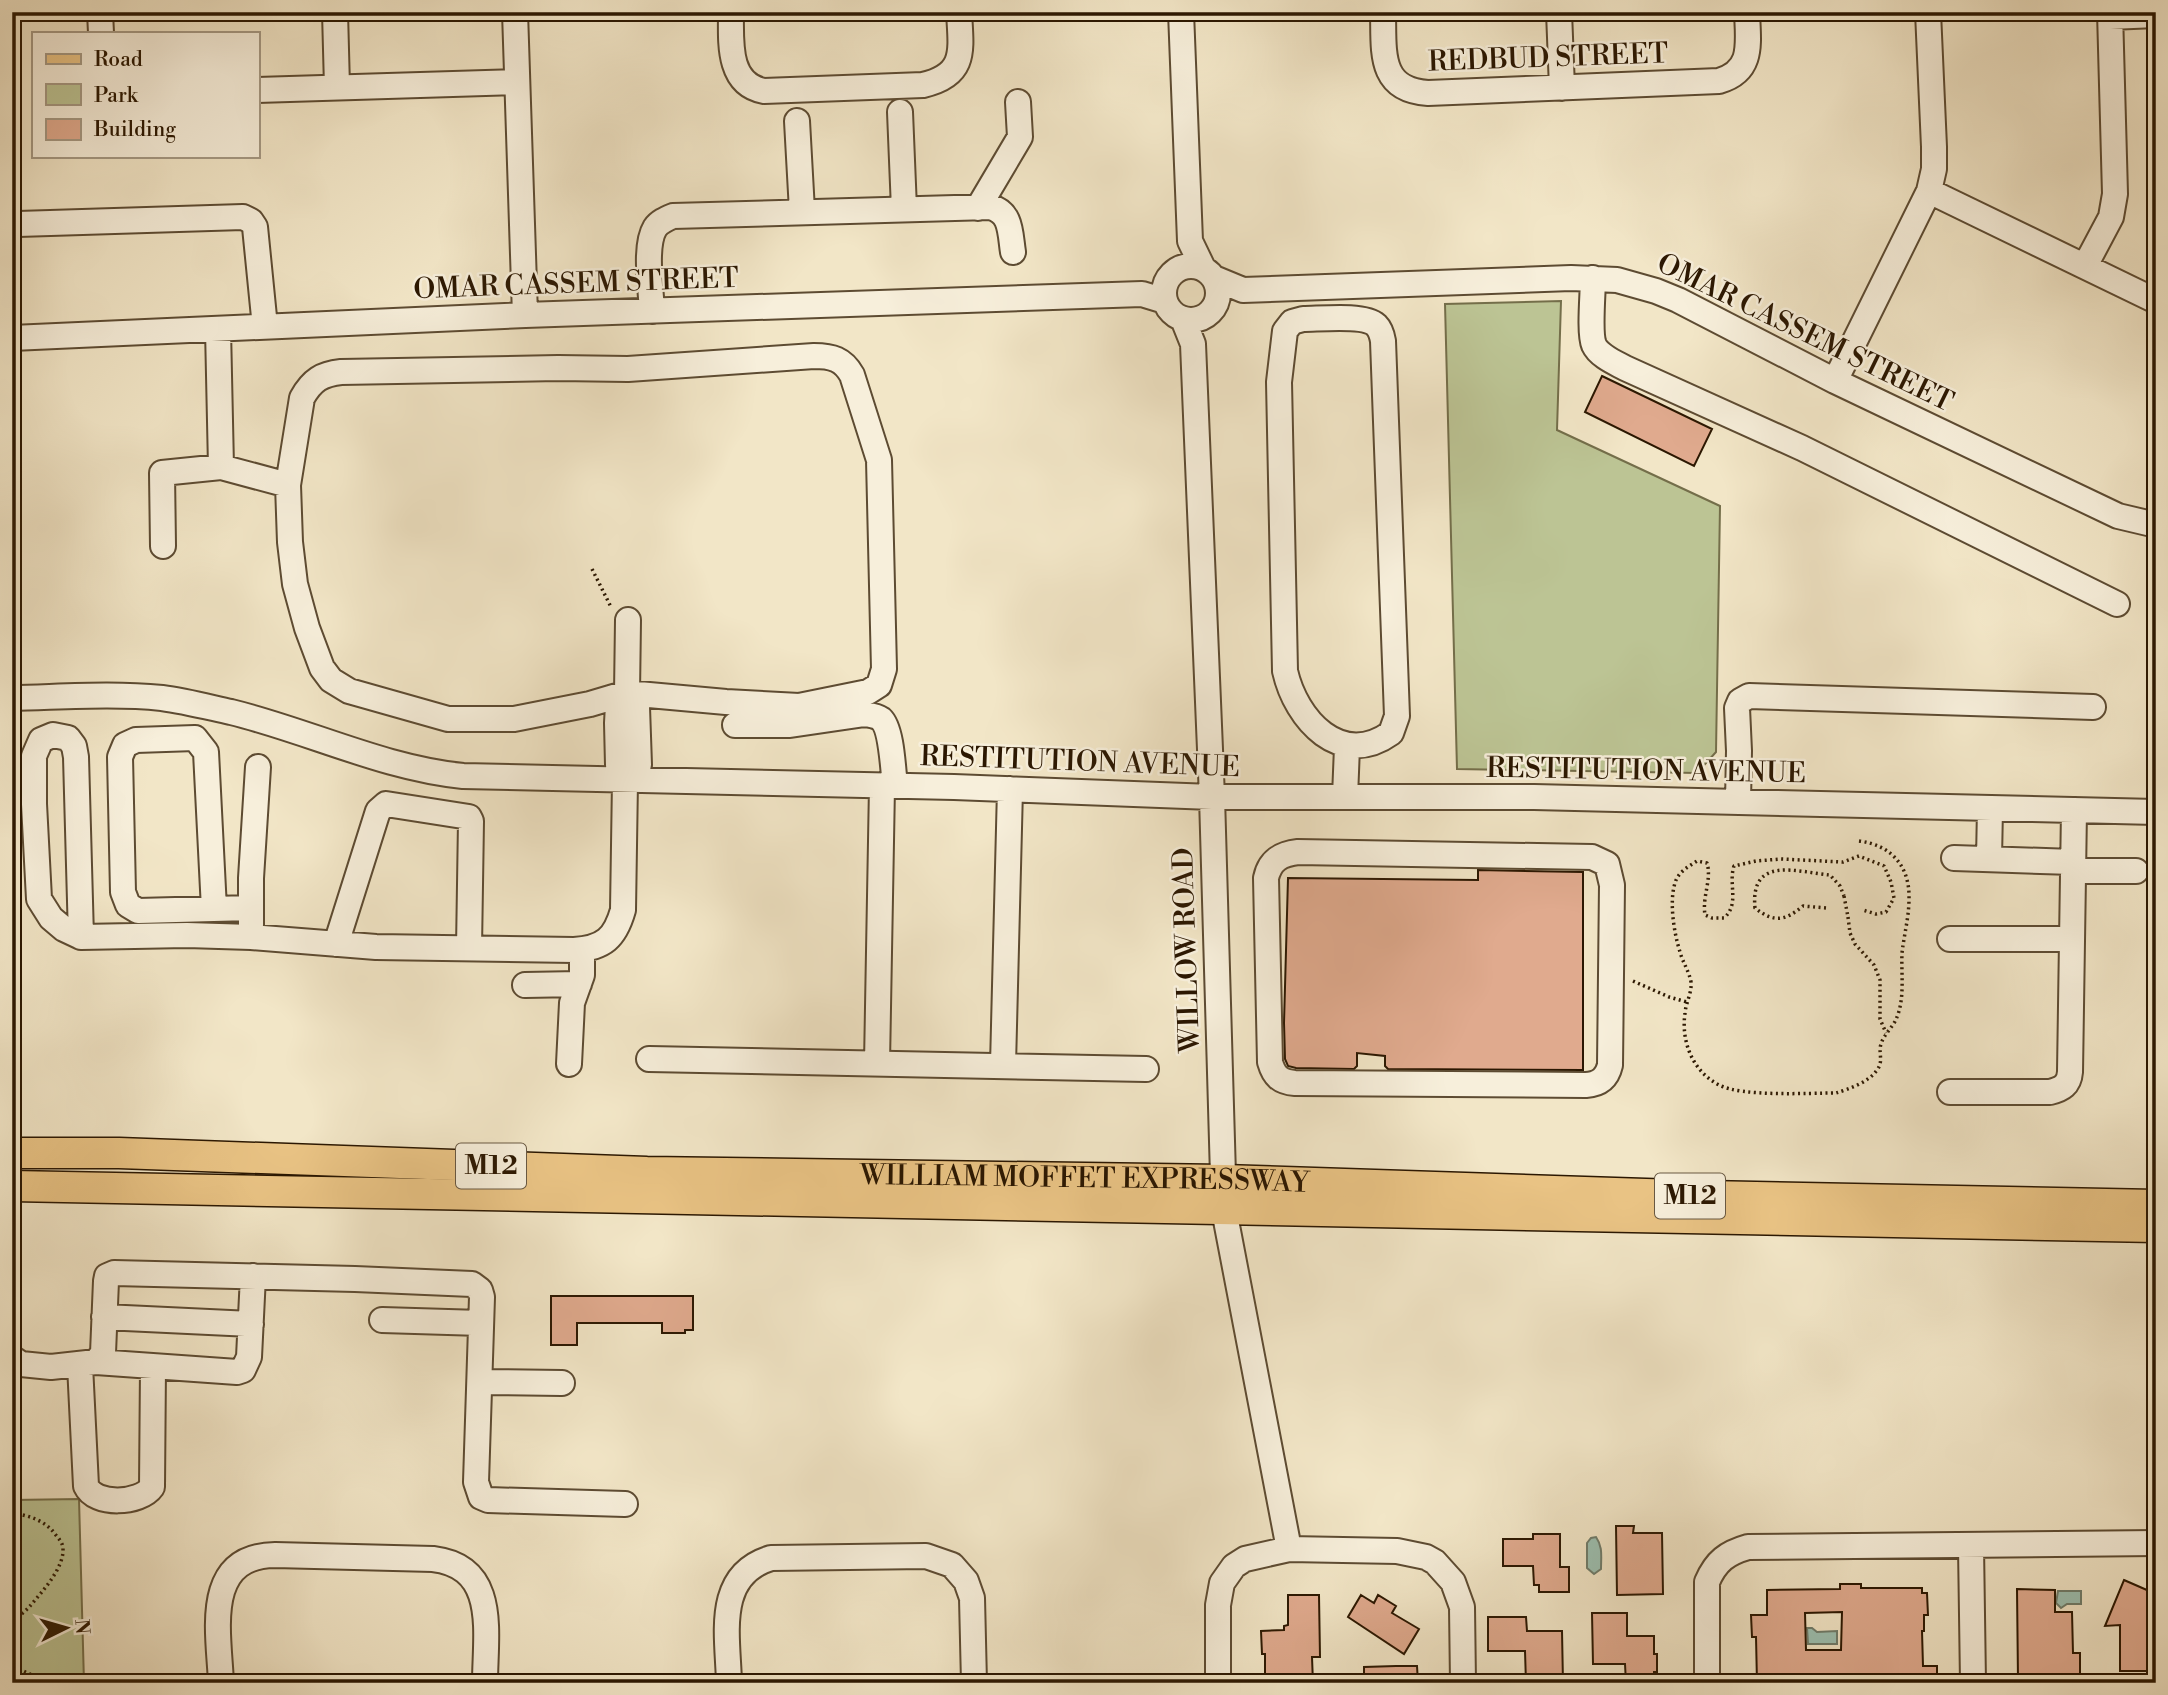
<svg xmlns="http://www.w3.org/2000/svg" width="2168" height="1695" font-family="'Libre Bodoni',serif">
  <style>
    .green { fill: #bcc494; stroke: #746e4a; stroke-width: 2 }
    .water { fill: #9cc0b1; stroke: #6f7c6b; stroke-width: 2 }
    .building { fill: #e0aa8e; stroke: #2b1701; stroke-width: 2; fill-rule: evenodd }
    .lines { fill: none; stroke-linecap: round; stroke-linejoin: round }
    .minor-casing { stroke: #5d4b32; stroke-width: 28 }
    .major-casing { stroke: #2b1701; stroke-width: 33 }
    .path { stroke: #2b1701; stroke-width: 3.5; stroke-dasharray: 2 3.5; stroke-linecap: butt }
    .minor { stroke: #f7efdb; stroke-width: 24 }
    .major { stroke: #e9c384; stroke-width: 30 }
    .path-bridge { stroke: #2b1701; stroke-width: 3.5; stroke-dasharray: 2 3.5; stroke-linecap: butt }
    .labels { text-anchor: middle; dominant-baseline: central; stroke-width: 5; stroke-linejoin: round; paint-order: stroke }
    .shield { fill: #f7efdb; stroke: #685842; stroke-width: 2 }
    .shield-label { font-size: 26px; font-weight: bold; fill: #2b1701 }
    .street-label { font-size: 28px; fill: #2b1701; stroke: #f7efdb }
  </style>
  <rect width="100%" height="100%" fill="#f2e6c7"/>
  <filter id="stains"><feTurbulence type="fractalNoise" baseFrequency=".00286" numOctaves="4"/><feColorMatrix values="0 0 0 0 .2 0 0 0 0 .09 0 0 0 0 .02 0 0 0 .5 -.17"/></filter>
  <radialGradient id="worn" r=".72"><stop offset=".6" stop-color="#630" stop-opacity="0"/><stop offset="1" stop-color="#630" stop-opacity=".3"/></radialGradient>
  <path class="green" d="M1561,301L1557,430L1720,506L1716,752L1697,773L1457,769L1445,304Z
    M79,1499L84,1683H12V1500Z"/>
  <path class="water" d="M1596,1537C1603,1547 1601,1556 1601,1569L1594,1574L1587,1568V1543L1591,1538Z
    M2058,1591H2081V1604H2067L2061,1608L2056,1603Z
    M1807,1628H1812L1817,1632L1837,1631V1644H1808Z"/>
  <path class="building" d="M1602,376L1712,429L1694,466L1585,412Z
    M1478,870L1583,872V1070L1388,1069L1385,1066V1056L1357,1053V1066L1354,1069L1296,1068L1288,1066L1285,1059L1284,1023L1288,878L1478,880Z
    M551,1296H693V1330H685V1333H662V1323H577V1345H551Z
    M1616,1526H1634L1633,1533H1662L1663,1594L1617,1595Z
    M1533,1534H1560V1567H1569V1592H1539V1585H1534L1533,1566H1503V1539H1533Z
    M2124,1580L2156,1594V1671H2120V1625L2105,1626Z
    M1840,1584H1861V1588H1922V1593H1927L1928,1615H1924V1631H1922L1923,1666H1937V1683H1891V1675L1862,1676V1683H1845V1675H1796V1683H1757L1756,1637H1752L1751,1615H1767V1590L1840,1589ZM1842,1612L1841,1650H1806L1805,1613Z
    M2017,1589L2055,1590V1612H2072L2073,1653H2080V1682L2045,1683V1679L2018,1680Z
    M1288,1595H1319L1320,1657H1312L1313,1683H1265V1654H1262L1261,1631L1284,1630V1626L1288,1625Z
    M1361,1595L1374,1603L1378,1595L1396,1606L1392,1613L1419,1629L1404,1654L1348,1617Z
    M1592,1613H1627V1636H1654V1654H1657V1672H1654V1683H1626L1625,1664H1593Z
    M1488,1617H1526L1527,1631H1562L1563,1683H1526L1525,1651H1488Z
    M1396,1666H1417L1418,1683H1364V1667Z"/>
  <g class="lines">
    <defs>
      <path id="minor" d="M100,12L101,33
        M335,12L337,87
        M515,12L525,315
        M731,12C731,41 727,84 764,91L923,85C967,75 961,50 959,12
        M1181,12L1190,241L1203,268
        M1383,12C1384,51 1378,90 1428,93L1719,81C1754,71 1748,43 1747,12
        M1559,12L1562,88
        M2110,17L2156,15
        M257,90L517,82
        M900,112L904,209
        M797,121L802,211
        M1929,191L2156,301
        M978,208L1020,137L1018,102
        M18,224L243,217L251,221L255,227L265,327
        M1164 293a27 27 0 1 1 54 0a27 27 0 1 1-54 0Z
        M2085,266L2111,217L2115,194L2110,12
        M1214,278L1243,290L1571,278L1617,280L1656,291L1678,300L1835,381L2118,516L2156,525
        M1593,278C1593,293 1589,333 1594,345C1599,356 1616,363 1625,368L1802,448L2117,604
        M652,311C651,290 644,246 655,228C659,222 666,219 673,216L990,207C1012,212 1010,234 1013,252
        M1183,319L1193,344L1212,797L1224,1210L1289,1549
        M1303,319C1320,319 1364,314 1376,325C1380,329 1382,335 1383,341L1397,716L1391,733C1341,769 1296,720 1285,671L1279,382L1285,331L1292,322Z
        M218,329L221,467
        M12,338L525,315L1142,294L1165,301
        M814,356C832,356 843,359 852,375L879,460L884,669L879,685L868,692L799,706L726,702L627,693L590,704L514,719H448L349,691L331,680L322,668L307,628L295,584L290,542L288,485L302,398C312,380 322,374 341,372L558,368L628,369Z
        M1835,381L1929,191L1934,169V147L1928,12
        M163,546L162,473L221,467L288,485
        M12,698C62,697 113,693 162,698C185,701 208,707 231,712C309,731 383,768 463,776L954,787L1212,797H1534L2156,812
        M735,725H790L865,714C871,715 877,716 881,719C892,729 893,771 895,786
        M625,781L639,765L637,707L627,693L628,620
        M1345,797L1347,747
        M1738,802L1739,751L1737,708L1740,701L1749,696L2093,707
        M1298,852L1592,857L1607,864L1612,885L1610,1065C1607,1078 1599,1084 1586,1085L1295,1083C1280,1082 1274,1076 1270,1062L1266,878C1270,860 1281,854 1298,852Z
        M1954,858L2073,862
        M1989,859L1990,808
        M2073,871H2136
        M214,909L206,752L195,738L136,740L125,745L120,757L123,892L128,905L138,911L251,908
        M251,925V878L258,767
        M81,937L76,757L74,746L68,738L53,735L41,740L34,756V804L39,899L51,918L64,929L81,937L187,935L251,937L376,947L574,950C604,948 615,938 623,910L625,781L618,765L617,723L618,705L627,693
        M1950,939H2072
        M336,944L378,811L386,804L469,817L471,821L469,948
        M525,985L579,984
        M649,1059L1146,1069
        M877,1063L882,786
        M569,1064L572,1003L582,975V950
        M1003,1065L1010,789
        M1950,1092H2050C2062,1089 2069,1085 2070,1072L2074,810
        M104,1317L251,1324
        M382,1320L481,1323
        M12,1358L21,1364L51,1367L96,1362L237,1372L243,1370L249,1357L253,1276
        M96,1362L103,1353L106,1281L107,1276L114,1273L355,1279L472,1284L480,1290L482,1297L476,1482L481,1497L488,1500L625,1504
        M80,1365L86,1486C95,1506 140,1504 152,1487L153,1367
        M480,1382L562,1383
        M1971,1546L1973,1683
        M221,1683C219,1633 202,1556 275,1555L433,1559C499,1567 485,1633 485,1683
        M729,1683C728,1636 714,1575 771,1558L926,1556L952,1565L966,1581L972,1598L974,1683
        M1218,1683V1605L1222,1583L1234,1566L1245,1559L1289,1549L1397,1551L1426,1557L1435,1562L1453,1582L1462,1607L1463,1683
        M1707,1683V1582C1716,1561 1727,1553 1748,1547L2156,1543"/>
      <g id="major">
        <path id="s1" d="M12,1153H119L647,1172L1224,1180L1707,1196L2156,1205"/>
        <path d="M12,1186L2156,1227"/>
      </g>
    </defs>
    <use href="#minor" class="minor-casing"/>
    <use href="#major" class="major-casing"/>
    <path class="path" d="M592,569L611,607
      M1859,841C1891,845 1910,866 1909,899C1909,917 1904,935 1902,953C1901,973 1905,997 1897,1017C1894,1026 1884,1034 1881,1044C1878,1053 1884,1061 1877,1070C1869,1082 1849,1089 1836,1093C1808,1093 1742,1097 1719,1085C1692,1071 1681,1041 1685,1013C1686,1002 1692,993 1691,982C1689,971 1683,963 1680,952C1674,933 1669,902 1675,883C1678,872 1688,867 1697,861L1707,863C1712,880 1702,896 1705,915L1712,918H1724C1740,904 1728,884 1734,866L1756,861L1781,859L1843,862L1859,856L1884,866L1891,882L1894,898L1886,912L1876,914L1863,910
      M1826,908L1803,906C1785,921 1774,923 1755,908C1750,855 1797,872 1830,875L1840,886L1844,896
      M1848,917L1850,933L1855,944L1874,965L1880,980V1019L1886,1033
      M1633,981L1669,997L1687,1002
      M12,1513C28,1515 46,1521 55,1534C59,1539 63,1543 63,1549C64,1568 42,1592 30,1606C24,1613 15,1618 12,1626
      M12,1661L17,1668L34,1676L37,1683"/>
    <use href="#minor" class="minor"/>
    <use href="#major" class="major"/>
    <path class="path-bridge" d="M1844,896L1848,917"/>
  </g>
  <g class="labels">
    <g class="shield">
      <rect x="456" y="1143.5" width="70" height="45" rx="5"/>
      <rect x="1655" y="1173.5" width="70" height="45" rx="5"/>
    </g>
    <g class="shield-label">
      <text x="491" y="1166">M12</text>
      <text x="1690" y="1196">M12</text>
    </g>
    <g class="street-label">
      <text transform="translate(1548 58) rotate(-2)">REDBUD STREET</text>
      <text transform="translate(576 284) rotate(-2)">OMAR CASSEM STREET</text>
      <text transform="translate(1805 333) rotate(26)">OMAR CASSEM STREET</text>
      <text transform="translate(1080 762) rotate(2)">RESTITUTION AVENUE</text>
      <text transform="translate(1646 771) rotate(1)">RESTITUTION AVENUE</text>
      <text transform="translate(1187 950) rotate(-92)">WILLOW ROAD</text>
      <text stroke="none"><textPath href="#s1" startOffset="1073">WILLIAM MOFFET EXPRESSWAY</textPath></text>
    </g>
  </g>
  <rect width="2168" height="1695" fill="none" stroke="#f2e6c7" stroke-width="42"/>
  <rect x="14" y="14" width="2140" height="1667" fill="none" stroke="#2b1701" stroke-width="3.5"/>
  <rect x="21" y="21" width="2126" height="1653" fill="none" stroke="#2b1701" stroke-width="2"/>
  <rect x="32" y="32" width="228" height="126" fill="#f7efdb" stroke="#a59984" stroke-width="2"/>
  <rect x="46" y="54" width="35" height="10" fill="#e9c384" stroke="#a59984" stroke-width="2"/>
  <text x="94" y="66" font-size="21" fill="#2b1701">Road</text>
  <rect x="46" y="84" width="35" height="21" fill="#bcc494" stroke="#a59984" stroke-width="2"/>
  <text x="94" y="102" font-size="21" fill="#2b1701">Park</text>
  <rect x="46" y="119" width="35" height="21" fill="#e0aa8e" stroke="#a59984" stroke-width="2"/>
  <text x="94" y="136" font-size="21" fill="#2b1701">Building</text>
  <g transform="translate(66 1628) rotate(85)" stroke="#f7efdb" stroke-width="5" paint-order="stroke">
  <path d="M0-5L12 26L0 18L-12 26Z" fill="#2b1701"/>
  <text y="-10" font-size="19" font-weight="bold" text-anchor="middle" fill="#2b1701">N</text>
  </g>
  <rect width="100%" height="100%" filter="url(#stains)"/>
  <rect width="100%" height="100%" fill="url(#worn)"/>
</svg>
